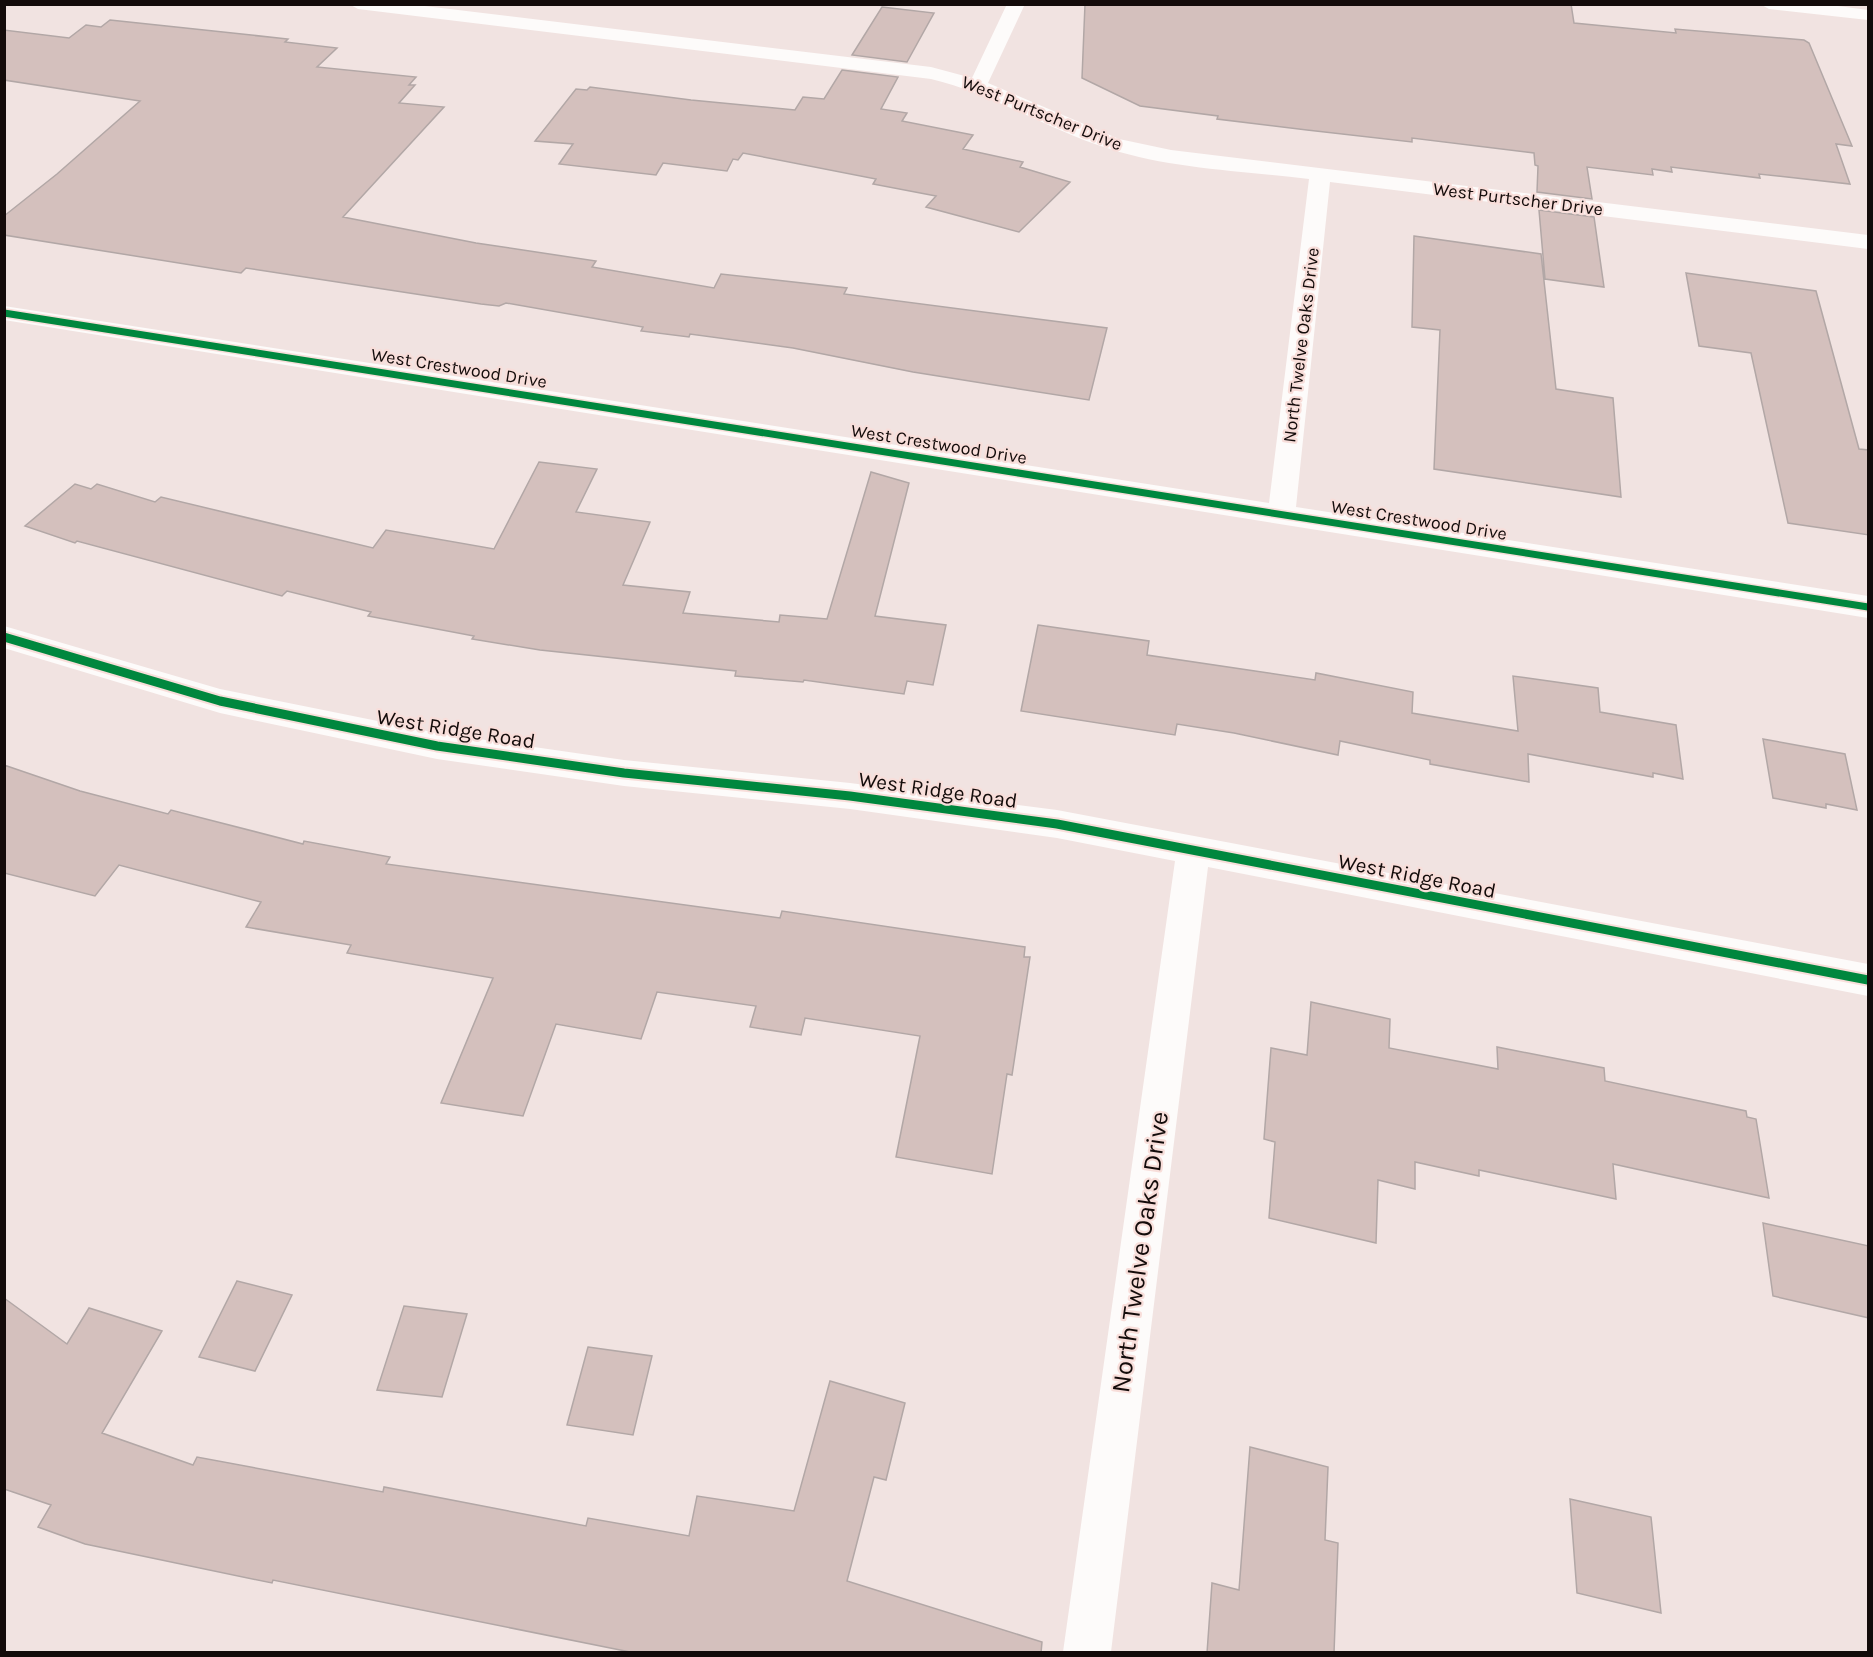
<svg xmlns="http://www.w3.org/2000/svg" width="1873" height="1657" font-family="Karla,sans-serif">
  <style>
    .building { fill: #d4c0bd; stroke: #b2a7a6; stroke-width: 1.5 }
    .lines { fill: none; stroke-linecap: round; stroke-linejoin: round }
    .street { fill: #fdfbfa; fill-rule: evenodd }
    .cycleway-far1-casing { stroke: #f8deda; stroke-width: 10 }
    .cycleway-casing { stroke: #f8deda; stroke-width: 13 }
    .cycleway-far1 { stroke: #00873e; stroke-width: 7 }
    .cycleway { stroke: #00873e; stroke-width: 9 }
    .labels { text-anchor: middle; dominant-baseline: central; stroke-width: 4.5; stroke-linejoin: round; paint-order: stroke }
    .far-street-label { font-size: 18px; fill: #130b0a; stroke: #f8deda }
    .street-label { font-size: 21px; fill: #130b0a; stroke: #f8deda }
    .near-street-label { font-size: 26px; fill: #130b0a; stroke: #f8deda }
  </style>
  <rect width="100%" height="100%" fill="#f1e3e1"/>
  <path class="building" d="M1085,4H1571L1574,23L1676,33L1675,29L1804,40L1809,43L1852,146L1836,144L1850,184L1759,174L1760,178L1671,167L1672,172L1652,169L1653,175L1587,167L1592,199L1537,192L1538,166L1535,165L1534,153L1412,138V142L1307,130L1217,119L1218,116L1140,106L1082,78Z
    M882,7L934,13L907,62L852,55Z
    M110,20L288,39L285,42L337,48L317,67L416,77L409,85H415L399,103L444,107L343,217L476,243L596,261L592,267L714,288L721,274L847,288L844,294L1107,328L1089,400L913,372L793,348L690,334L689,337L641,331L643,327L506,303L499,306L481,304L246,268L241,273L4,235V216L57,174L140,101L4,80V30L69,38L86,25L101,27Z
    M842,70L898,77L881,109L907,113L902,121L973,135L963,149L1023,162L1020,167L1070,182L1019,232L926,207L936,196L873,184L876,179L743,153L738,160L733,159L727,171L663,163L656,175L559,164L573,144L535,141L576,89L587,90L590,87L691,100L795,110L803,97L824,99Z
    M1539,210L1594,217L1604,287L1545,279Z
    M1414,236L1541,254L1556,389L1613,398L1621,497L1434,469L1440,330L1412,327Z
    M1686,273L1816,291L1859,449L1869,450V535L1788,523L1751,353L1699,346Z
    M539,462L597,469L576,512L650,522L623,585L690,592L683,613L779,622L780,615L827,619L871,472L909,483L875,616L946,625L933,685L907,681L904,694L804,680L803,682L735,676L736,671L540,650L472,639L474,636L368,616L371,612L287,591L282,596L77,541L75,543L25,526L75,484L91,489L97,484L155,502L161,497L373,548L386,530L494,549Z
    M1038,625L1149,641L1147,655L1315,680L1316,673L1413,692L1412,713L1518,731L1513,676L1598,688L1600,712L1676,725L1683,779L1653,773V777L1528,754L1529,782L1430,764V760L1340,741L1338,755L1234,733L1177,724L1175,735L1021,711Z
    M1763,739L1845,754L1857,810L1826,804V808L1773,798Z
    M4,765L80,791L168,814L171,810L303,844L304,841L390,857L386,864L780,918L782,911L1025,947L1024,957H1030L1012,1075L1007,1074L992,1174L896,1157L920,1036L805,1018L801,1035L750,1027L756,1006L657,992L641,1039L556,1024L523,1116L441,1103L493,978L347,953L351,945L246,927L261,902L119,865L95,896L4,873Z
    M1311,1002L1390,1019L1389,1048L1498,1069L1497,1047L1604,1068L1605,1081L1746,1111L1747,1117L1756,1119L1769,1198L1613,1164L1616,1199L1479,1170V1176L1415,1162V1189L1378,1180L1376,1243L1269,1218L1275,1142L1264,1139L1271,1048L1307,1055Z
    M1763,1223L1869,1246V1318L1773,1296Z
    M237,1281L292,1295L255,1371L199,1357Z
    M4,1298L67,1344L89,1308L162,1331L102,1433L193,1465L197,1457L383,1492L384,1487L586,1526L588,1518L689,1536L697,1496L794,1511L830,1381L905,1403L886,1480L874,1477L847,1581L1042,1642L1041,1653H635L273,1580L272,1583L85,1544L38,1527L51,1505L4,1489Z
    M404,1306L467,1314L442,1397L377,1390Z
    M588,1347L652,1356L633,1435L567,1425Z
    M1250,1447L1328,1467L1325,1540L1338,1543L1334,1653H1207L1212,1583L1239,1590Z
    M1570,1499L1651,1517L1661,1613L1577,1593Z"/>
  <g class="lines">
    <path class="street" d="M349,4H408L931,67L972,78L1007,4H1025L988,83L1119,139L1171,150L1868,235V249L1330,182L1296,507L1868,596V618L4,320V306L1269,503L1309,179C1244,171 1172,169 1110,149C1048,130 994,94 931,79L358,9Z
      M1760,4H1823L1868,10V20L1769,9Z
      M4,626L220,689L437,733L624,760L850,783L1057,810L1868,964V996L1208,867L1111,1652H1063L1175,861L1057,838L850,809L624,786L437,759L220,713L4,648Z"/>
    <defs>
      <path id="cycleway-far1" d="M4,313L1868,607"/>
      <path id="cycleway" d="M4,637L220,701L437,746L624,773L850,796L1057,824L1868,980"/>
    </defs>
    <use href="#cycleway-far1" class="cycleway-far1-casing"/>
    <use href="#cycleway" class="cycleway-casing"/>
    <use href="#cycleway-far1" class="cycleway-far1"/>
    <use href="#cycleway" class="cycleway"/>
  </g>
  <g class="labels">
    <g class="far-street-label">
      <text transform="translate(1042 113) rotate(22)">West Purtscher Drive</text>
      <text transform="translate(1518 199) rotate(7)">West Purtscher Drive</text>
      <text transform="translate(1301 345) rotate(-83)">North Twelve Oaks Drive</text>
      <text transform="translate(459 368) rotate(9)">West Crestwood Drive</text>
      <text transform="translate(939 444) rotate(9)">West Crestwood Drive</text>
      <text transform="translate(1419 520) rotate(9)">West Crestwood Drive</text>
    </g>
    <g class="street-label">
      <text transform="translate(456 729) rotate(9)">West Ridge Road</text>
      <text transform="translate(938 790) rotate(8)">West Ridge Road</text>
      <text transform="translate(1417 876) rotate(11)">West Ridge Road</text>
    </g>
    <g class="near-street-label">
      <text transform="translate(1140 1252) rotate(-82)">North Twelve Oaks Drive</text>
    </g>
  </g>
  <rect width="1873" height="1657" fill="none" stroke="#130b0a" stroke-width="12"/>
</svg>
